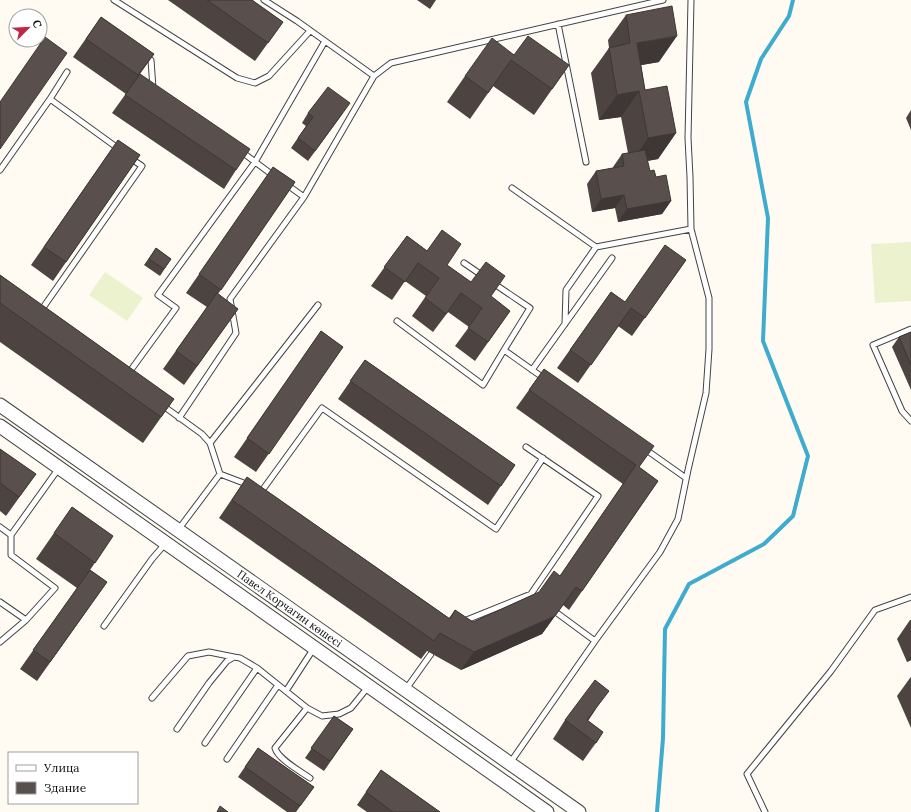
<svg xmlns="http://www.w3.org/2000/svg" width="911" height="812" font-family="Lora,serif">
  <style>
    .pitch { fill: #ebf2cd }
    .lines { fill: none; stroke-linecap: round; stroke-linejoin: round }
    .stream { stroke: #3daccf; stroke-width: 4 }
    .service-casing { stroke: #434343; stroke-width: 7 }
    .tertiary-casing { stroke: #434343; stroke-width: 15 }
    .service { stroke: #fff; stroke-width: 5 }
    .tertiary { stroke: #fff; stroke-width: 13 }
    .wall { fill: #4d4441 }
    .shaded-wall { fill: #3e3735 }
    .building { fill: #594f4c; stroke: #3e3735 }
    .labels { text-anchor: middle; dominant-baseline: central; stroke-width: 4; stroke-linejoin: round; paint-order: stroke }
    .street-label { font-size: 11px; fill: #101010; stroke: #fff }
  </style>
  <rect width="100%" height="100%" fill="#fffbf2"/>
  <path class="pitch" d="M911,242V301L875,303L871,244Z
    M105,272L143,298L127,321L89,295Z"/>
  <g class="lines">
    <path class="stream" d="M657,812L663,738L665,629L689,584L764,544L793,516L808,456L763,341L768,218L746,102L761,59L789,16L793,0"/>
    <defs>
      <path id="service" d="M114,0L237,78L255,83L269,76L310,31
        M264,0L297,21L374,76
        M558,24L586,162
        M144,55L151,60L153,88L154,89
        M50,99L119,149
        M242,152L274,176
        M0,170L50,99L67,72
        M286,184L304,197
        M512,188L596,247
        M464,263L483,276
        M493,283L530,308L504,350L545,379
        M40,312L142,166L130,158
        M397,321L483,385L504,350
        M565,324L566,290L596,247L691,229
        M911,329L873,345L902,411L911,421
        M532,370L612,258
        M128,374L176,308L158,295L255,162L325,41
        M162,405L202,434L210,443L220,474L249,485
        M179,418L236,333L230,299L304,197L374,76L391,63L663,0
        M210,443L318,305
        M645,449L686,478
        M261,492L322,408L496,529L543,458
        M0,527L11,535V555L55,588L26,620L0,642
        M178,530L220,474
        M11,535L59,468
        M0,602L26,620
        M557,613L595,641
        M464,621L531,594L598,496L526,447
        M104,626L152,559L165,544
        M406,689L431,654
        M286,691L314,648
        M152,698L188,656L209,652L234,657
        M307,708L275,748C278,759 300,771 310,778
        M177,729L209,683L227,661L234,657L240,658L257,668L307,708L322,716L339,714L351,708L368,687
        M205,743L257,668
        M227,759L278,685
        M510,763L595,641L660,552L678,519L688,470L706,393L709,349V298L691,229L690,177L688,138L691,0
        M765,812L747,774L831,671L875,610L911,597"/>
      <g id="tertiary">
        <path id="s1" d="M0,405L579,812"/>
        <path d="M0,426L547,812"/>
      </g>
    </defs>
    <use href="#service" class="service-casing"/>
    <use href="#tertiary" class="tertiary-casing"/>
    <use href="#service" class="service"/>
    <use href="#tertiary" class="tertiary"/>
  </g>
  <path class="wall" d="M168,0H252L283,22L255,61Z
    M417,0H436L430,9Z
    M626,15L659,62L641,65L645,90L676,133L658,159L647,161L650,171L656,177L671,201L662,214L618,222L615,208L592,212L587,184L596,171L613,168V167L622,154L628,153L621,117L599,120L591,73L609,48L608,40Z
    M101,17L154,54L126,94L73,57Z
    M514,55L569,65L534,115L493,86L470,119L447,102L465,76Z
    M140,74L236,170L224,189L112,113Z
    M911,110V130L906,118Z
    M308,113H343L308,161L291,148L306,126L302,123Z
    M118,140L140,155L53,281L31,265Z
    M273,167L295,182L218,294L238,309L184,385L163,369L207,307L186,293Z
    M407,236L510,311L475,361L455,346L469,327L448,312L433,332L412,316L426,296L405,281L392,300L371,286Z
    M156,248L171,259L160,276L144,265Z
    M686,260L632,336L618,326L578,383L557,368L611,292L625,302Z
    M0,275L174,399L143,443L0,342Z
    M321,331L343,347L256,472L234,457Z
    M911,332V390L892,347L899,337Z
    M365,360L515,465L488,505L338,399Z
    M544,369L639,467L658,481L569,610L563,605L542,634L461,670L427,651L421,659L219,518L247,477L449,618L455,610L473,622L539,592L560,576L623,484L516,408Z
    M0,449L36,474L6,516L0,511Z
    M72,507L113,536L90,570L107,582L37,681L20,669L77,588L36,559Z
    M910,620H911V660L907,662L897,639Z
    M911,677V728L897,696L910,678Z
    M596,709L588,721L603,732L583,761L553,739L565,720Z
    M334,716L353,729L324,771L305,758Z
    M258,748L314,787L296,812H287L238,777Z
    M381,770L440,812H367L357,805Z"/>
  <path class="shaded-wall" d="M677,36L659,62L619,69L637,43Z
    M639,91L621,117L599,120L617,95Z
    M676,133L658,159L630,164L648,138Z
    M624,195L615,208L592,212L601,199Z
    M671,201L662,214L618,222L627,209Z
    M555,616L542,634L461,670L474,652Z
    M911,656V660L907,662Z
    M603,732L590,751L583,761L596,743Z"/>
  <path class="building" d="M207,0H252L283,22L268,43Z
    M672,6L677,36L637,43L645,90L667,86L676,133L648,138L639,91L617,95L609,48L630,43L626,15Z
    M101,17L154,54L138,75L86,39Z
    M528,36L569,65L552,89L511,60L488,93L465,76L492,38L514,55Z
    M45,37L67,53L0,149V102Z
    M140,74L250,149L236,170L125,95Z
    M328,87L350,103L315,151L298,138L313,117L308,113Z
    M118,140L140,155L66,262L44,247Z
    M645,150L650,171L654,170L656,177L666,175L671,201L627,209L624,195L601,199L596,171L624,166L622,154Z
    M273,167L295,182L221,290L199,274Z
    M442,230L461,244L447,265L471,282L486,262L505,276L491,296L510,311L488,342L468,328L482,308L461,293L446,314L425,298L439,278L418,263L405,282L384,267L407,236L427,251Z
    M665,245L686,260L645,318L631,308L591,365L570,350L611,292L625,302Z
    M156,248L171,259L164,269L149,259Z
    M0,275L174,399L161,417L0,303Z
    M217,293L238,309L197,366L176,351Z
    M321,331L343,347L269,454L247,438Z
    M911,332V365L899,337Z
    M365,360L515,465L501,486L350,381Z
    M544,369L654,446L639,467L658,481L582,591L576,587L555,616L474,652L440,633L434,641L232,500L247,477L450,619L455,610L473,622L539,592L554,571L560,576L636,465L529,390Z
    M0,449L36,474L19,497L0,483Z
    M72,507L113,536L95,563L54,533Z
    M90,570L107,582L50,662L33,650Z
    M595,680L609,691L587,720L603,732L596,743L565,720Z
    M334,716L353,729L330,761L311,748Z
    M258,748L314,787L300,806L245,767Z
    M381,770L440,812H393L366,792Z
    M220,806L228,812H217Z"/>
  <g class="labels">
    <g class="street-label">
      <text stroke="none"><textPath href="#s1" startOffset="354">Павел Корчагин көшесі</textPath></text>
    </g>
  </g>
  <rect x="8" y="752" width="130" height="52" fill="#ffffff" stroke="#9f9f9f"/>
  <rect x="16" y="765" width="20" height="6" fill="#ffffff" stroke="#9f9f9f"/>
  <text x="44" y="772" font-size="12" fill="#101010">Улица</text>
  <rect x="16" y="782" width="20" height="12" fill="#594f4c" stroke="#9f9f9f"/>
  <text x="44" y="792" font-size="12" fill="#101010">Здание</text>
  <g transform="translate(28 28) rotate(66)"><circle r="19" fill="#ffffff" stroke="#9f9f9f"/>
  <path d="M0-3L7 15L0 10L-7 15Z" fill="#c22546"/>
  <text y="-6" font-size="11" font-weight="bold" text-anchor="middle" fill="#101010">С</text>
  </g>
</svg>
